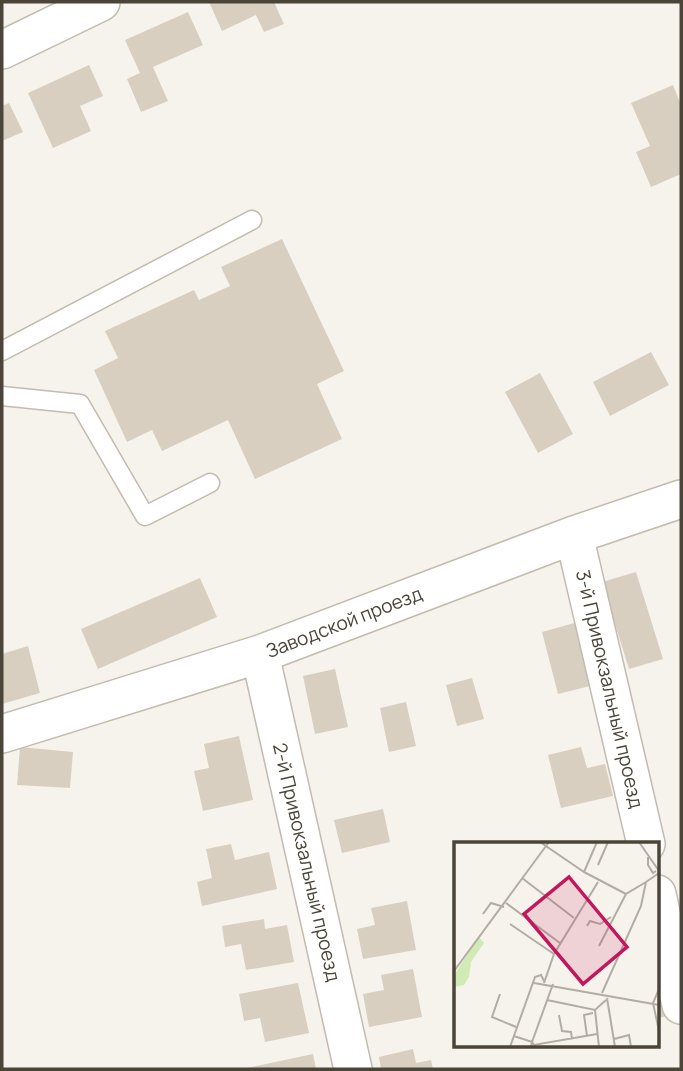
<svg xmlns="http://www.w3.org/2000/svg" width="683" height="1071" font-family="Manrope,sans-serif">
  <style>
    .building { fill: #d8cfc1 }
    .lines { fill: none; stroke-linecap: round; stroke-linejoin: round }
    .lane-casing { stroke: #c2bbae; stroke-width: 21 }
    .street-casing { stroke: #c2bbae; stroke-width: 40 }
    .lane { stroke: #fff; stroke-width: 18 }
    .street { stroke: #fff; stroke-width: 37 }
    .labels { text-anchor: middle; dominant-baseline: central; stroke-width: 5; stroke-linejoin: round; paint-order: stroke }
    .street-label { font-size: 19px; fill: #4b4439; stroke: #fff }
    .inset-road { fill: none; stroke: #b2ada4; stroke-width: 2 }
    .view { fill: #c2185b; fill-opacity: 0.15; stroke: #c2185b; stroke-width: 3.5 }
    .inset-edge { fill: none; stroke: #4b4439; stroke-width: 3.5 }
  </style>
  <rect width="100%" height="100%" fill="#f6f3ec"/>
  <path class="building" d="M209,2H274L284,24L264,32L256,15L222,31Z
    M188,12L203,45L153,67L168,101L141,112L127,79L140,73L125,40Z
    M89,65L103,96L80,106L91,131L53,148L28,93Z
    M673,85L681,105V174L651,187L636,152L650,146L631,103Z
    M9,103L23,132L2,141V106Z
    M282,239L344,371L317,384L342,439L255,479L228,420L162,451L152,430L127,442L94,370L118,358L105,331L194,290L199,300L230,286L221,267Z
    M651,352L669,385L610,416L593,382Z
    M540,373L573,434L538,453L505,392Z
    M636,572L663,659L629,669L602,582Z
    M200,578L217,617L98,669L81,629Z
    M578,622L594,685L558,694L542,632Z
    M28,646L40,693L2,704V654Z
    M335,669L348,727L315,734L303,676Z
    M472,678L484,719L457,726L446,685Z
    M406,702L416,746L389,752L380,708Z
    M239,736L253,800L203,811L194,771L209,768L204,744Z
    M20,747L73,752L70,788L17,785Z
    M581,747L587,768L605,764L613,796L561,808L548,755Z
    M383,809L390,842L342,853L334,820Z
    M231,844L235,860L269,852L277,889L202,906L197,882L212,878L206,849Z
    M407,901L416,950L363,959L357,929L375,925L371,908Z
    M264,919L265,929L287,925L294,962L246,970L241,944L225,947L222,926Z
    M413,969L422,1017L369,1027L363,994L384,990L381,975Z
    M298,983L309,1033L265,1042L260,1018L244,1021L239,994Z
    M659,983L668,1016L657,1018V984Z
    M413,1049L416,1063L431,1060L433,1069H381L379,1057Z
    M313,1054L316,1069H247V1068Z"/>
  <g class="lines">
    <defs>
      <path id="lane" d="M2,351L252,220
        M2,396L80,404L145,516L210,483"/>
      <path id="street" d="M2,50L101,2
        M574,535L646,844
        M260,654L353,1069
        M2,734L260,654L574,535L681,499
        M657,894L681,1005"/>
    </defs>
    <use href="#lane" class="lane-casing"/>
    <use href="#street" class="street-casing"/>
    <use href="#lane" class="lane"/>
    <use href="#street" class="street"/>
  </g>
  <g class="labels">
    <g class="street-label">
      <text transform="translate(344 622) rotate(-21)">Заводской проезд</text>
      <text transform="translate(610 689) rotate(77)">3-й Привокзальный проезд</text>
      <text transform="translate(307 862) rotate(77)">2-й Привокзальный проезд</text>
    </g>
  </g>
  <g transform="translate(454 842)">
    <rect width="205" height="205" fill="#f6f3ec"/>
    <path d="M25,95L30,101L17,120L15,135L10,143L0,145V133Z" fill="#d2eab5"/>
    <path class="inset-road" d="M86,0L130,30L143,0M185,0L205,29M194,15V23L199,31L202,29M144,23L154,0M130,30L172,52M68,36L120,76M52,61L106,101M29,72L37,61L50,65M56,82L100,112M133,84L136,79L146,82L157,75M145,104L172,52L192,40M0,129L95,0M80,141L205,163M90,141L100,112L144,40M205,147L199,161L205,189M148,151L187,64L192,40L205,31M46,152L38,175L62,185M153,156L161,205M93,158L141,168L152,158M141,168L145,205M105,173L108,189L117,190L118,197M60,194L78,200L99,142M133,194L130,173L139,171M160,197L175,193L177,205M56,205L81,135L87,133L90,139M77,205L78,200L80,203L143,192"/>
    <path class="view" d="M115,35L173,105L129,142L70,72Z"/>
    <rect width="205" height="205" class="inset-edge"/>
  </g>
  <rect width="683" height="1071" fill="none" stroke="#4b4439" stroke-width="7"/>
</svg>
